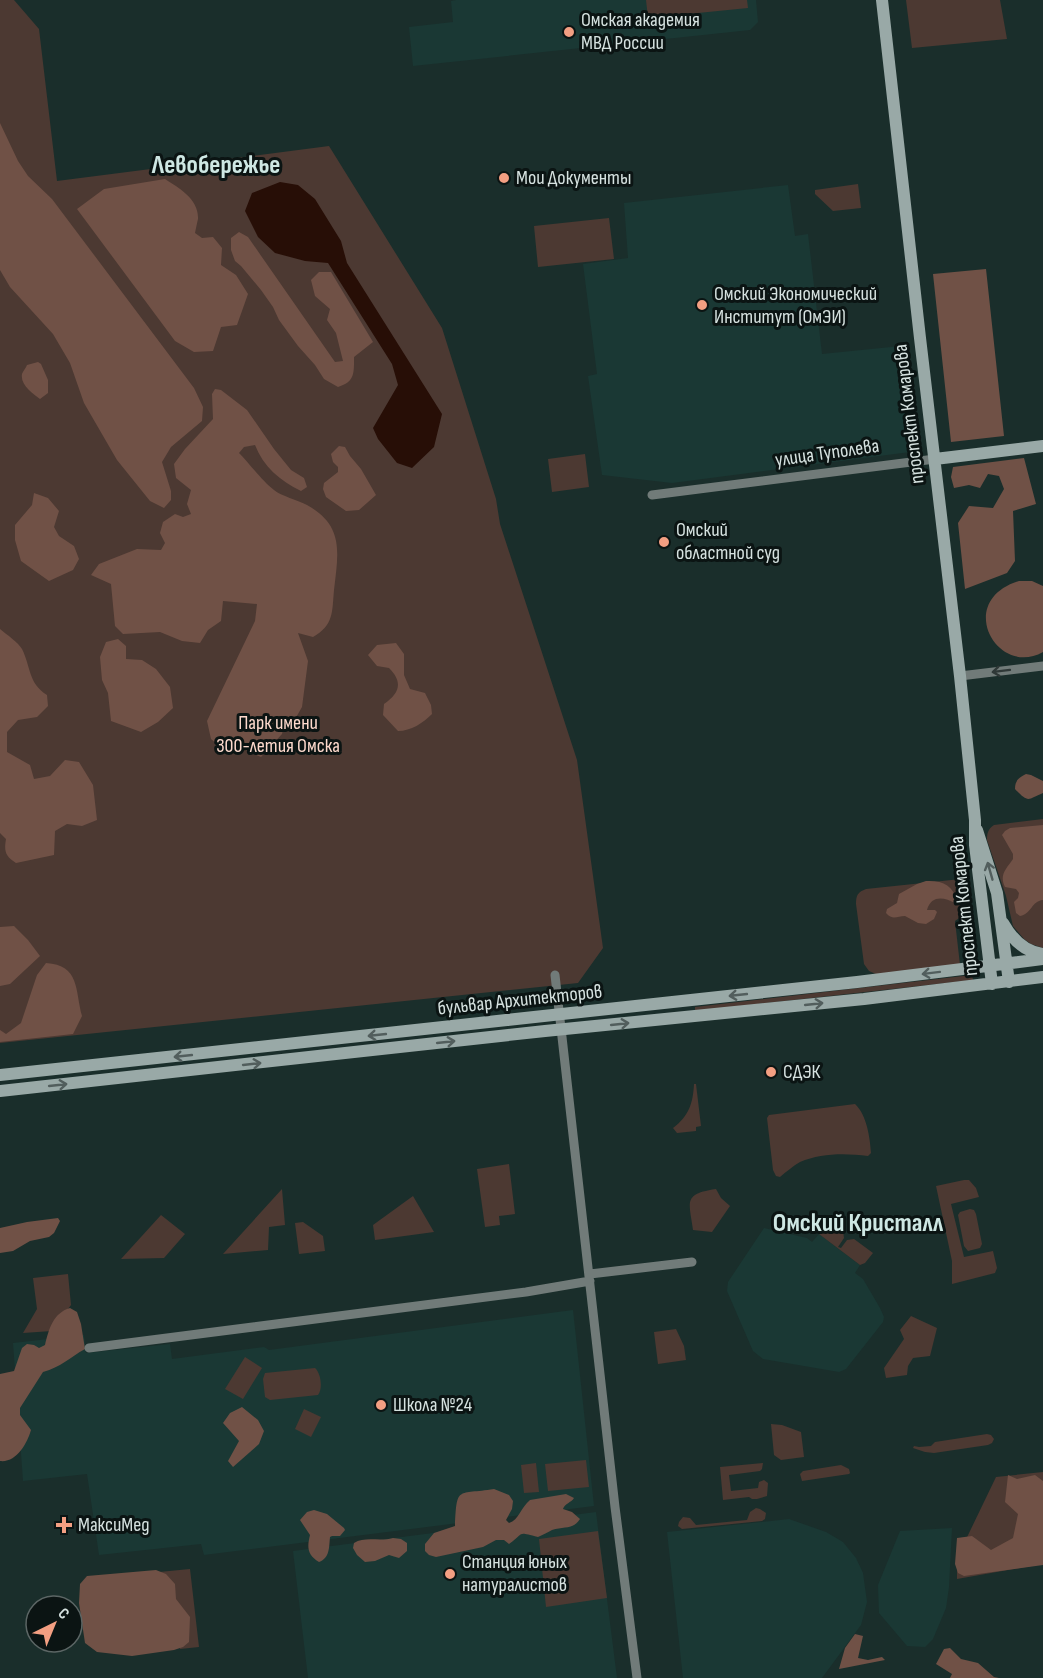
<svg xmlns="http://www.w3.org/2000/svg" width="1043" height="1678" font-family="'Sofia Sans Condensed',sans-serif">
  <style>
    .built { fill: #1a3834 }
    .green { fill: #4c3932 }
    .forest { fill: #705146 }
    .water { fill: #270e06 }
    .lines { fill: none; stroke-linecap: round; stroke-linejoin: round }
    .street { stroke: #717b79; stroke-width: 9 }
    .secondary { stroke: #99a9a7; stroke-width: 12 }
    .oneway { stroke: #2f3837 }
    .oneway2 { stroke: #525e5d }
    .poi-dot { fill: #f39f82; stroke: #0b1413; stroke-width: 2 }
    .labels { text-anchor: middle; dominant-baseline: central; stroke-width: 6; stroke-linejoin: round; paint-order: stroke }
    .poi-label { font-size: 20px; fill: #d6e2e0; stroke: #0b1413; text-anchor: start }
    .street-label { font-size: 20px; fill: #d6e2e0; stroke: #0b1413 }
    .park-label { font-size: 20px; fill: #fedacd; stroke: #0b1413 }
    .district-label { font-size: 26px; font-weight: bold; fill: #cee7e3; stroke: #0b1413 }
  </style>
  <rect width="100%" height="100%" fill="#1a2e2b"/>
  <path class="built" d="M456,0H756L758,22L750,30L413,66L409,27L453,22L451,1Z
    M788,185L795,236L808,234L822,354L901,346L910,452L672,483L602,475L588,376L597,374L583,264L628,258L624,203Z
    M764,1228L807,1238L812,1242L819,1234L860,1265L855,1273L863,1279L880,1308L884,1317L883,1322L846,1369L839,1372L763,1359L753,1351L727,1291L728,1282Z
    M573,1310L594,1506L204,1555L201,1544L99,1555L87,1474L23,1481L13,1343L84,1335L86,1353L170,1344L172,1359L264,1347L269,1350Z
    M596,1512L617,1678H308L293,1551Z
    M789,1519L826,1532L843,1542L856,1558L863,1573L867,1602L861,1625L822,1678H683L667,1532Z
    M952,1528L949,1587L946,1608L933,1639L925,1647L907,1646L879,1613L878,1585L900,1531Z"/>
  <path class="green" d="M0,0H14L39,29L57,181L329,146L442,328L496,499L500,524L577,760L603,948L578,983L0,1043Z
    M646,0H747L748,8L648,18Z
    M906,0H1000L1007,39L912,48Z
    M858,184L861,208L833,211L815,194V190Z
    M609,218L614,259L538,267L534,226Z
    M585,454L589,487L552,492L548,459Z
    M1043,819V948L1031,944L1024,939L1013,926L1006,896L987,840C987,833 988,829 994,825Z
    M961,879L965,914L955,921L960,965L878,975L869,971L864,964L856,904C856,895 858,892 866,889Z
    M972,975L973,980L695,1011V1007Z
    M694,1084H696L701,1126L696,1127V1131L677,1133L673,1128C689,1116 693,1103 694,1084Z
    M855,1104C867,1115 870,1138 871,1153L868,1156C845,1153 821,1153 800,1162C793,1166 786,1172 780,1177L776,1176L773,1170L767,1118L769,1115Z
    M509,1164L515,1214L499,1216L500,1225L485,1227L477,1169Z
    M964,1180H969L976,1188L979,1197L951,1204L964,1257L993,1251L997,1268L995,1273L952,1284V1261L936,1186Z
    M282,1189L285,1225L269,1227L268,1250L223,1254Z
    M716,1189L721,1198L730,1206L712,1232L693,1230C689,1201 683,1194 716,1189Z
    M413,1196L434,1232L375,1240L373,1225Z
    M970,1209L974,1210L976,1214L982,1244L980,1248L968,1251L964,1246L958,1215L960,1212Z
    M161,1215L185,1234L164,1258L121,1259Z
    M827,1219L843,1231L844,1238L838,1247L841,1248L847,1240L854,1239L873,1253L865,1263L860,1265L819,1234L820,1229Z
    M303,1222L323,1236L325,1251L299,1254L295,1223Z
    M68,1274L71,1305L52,1331L23,1333L37,1309L33,1278Z
    M911,1316L937,1328L930,1356L913,1358L908,1366L907,1375L886,1378L884,1368L904,1339L900,1330Z
    M676,1329L684,1346L686,1360L658,1364L654,1332Z
    M245,1357L262,1368L243,1399L225,1389Z
    M315,1368C321,1373 323,1389 318,1395L270,1400L265,1397L263,1379L265,1373Z
    M304,1409L321,1417L311,1437L295,1429Z
    M771,1424L782,1425L801,1432L804,1457L781,1460L774,1455Z
    M987,1434L991,1435L994,1439L992,1443L988,1445L934,1453L925,1452L913,1448L914,1446L919,1447L931,1446L935,1442Z
    M586,1460L589,1487L548,1491L545,1464Z
    M536,1463L539,1492L524,1493L521,1465Z
    M763,1463L762,1469L760,1471L729,1475L731,1491L758,1488L759,1482L764,1480L768,1483L767,1496L757,1499H752L749,1497L723,1500L720,1467Z
    M841,1465L849,1469L850,1473L849,1474L802,1481L800,1474L803,1471Z
    M1043,1472V1564L957,1579V1558L996,1477Z
    M756,1508L760,1509L766,1513L765,1519L762,1521L682,1529L678,1526L679,1522L683,1517L690,1518L696,1525L747,1520L750,1512Z
    M598,1531L607,1598L546,1607L539,1539Z
    M190,1569L199,1647L180,1649L174,1597L159,1572Z"/>
  <path class="forest" d="M0,123L18,161L28,176L52,199L194,388L203,407L202,421L171,447L162,462L171,491V500L164,508L150,501L117,460L84,403L70,363L53,334L10,287L0,270Z
    M165,179C179,188 199,199 198,219C197,223 196,228 195,233L202,238L213,237L222,248L221,265L236,275L248,294L237,325L221,327L213,351L194,352L175,341L77,209L104,189Z
    M239,232L248,237L335,362L343,361L336,333L327,320L330,309L315,296L311,280L319,272H331L373,342L354,357C354,373 355,382 338,387L324,379L315,365L298,346L279,320L273,307L261,290L241,266L235,261L231,250V238Z
    M986,269L1004,436L951,442L933,274Z
    M38,362L41,364L48,380V393L40,399C33,394 20,385 22,374C23,371 26,368 27,365Z
    M215,389L221,390L247,410L274,449L291,470L304,478L307,487L301,491C280,481 263,466 255,445L244,447L239,453C249,463 263,482 274,490C281,496 298,500 307,505C345,526 338,554 334,590C332,612 334,625 313,637L298,633L308,661L302,707L294,721H285L282,734L261,757L245,750L225,751L211,739L207,721L255,621L257,604L223,601L221,621L208,630L200,643L182,641L160,632L123,634L115,626L111,584L91,575L99,564L137,549L161,550L165,543L160,533L163,522L175,514L183,517L191,514L187,504L191,490L176,478L174,464L185,449L213,419L212,394Z
    M339,446L345,447L350,456L361,469L376,495L359,510L346,511L326,497L323,489L324,483L338,472V467L333,462L331,454Z
    M1024,458L1036,504L1013,511L1015,561L1007,573L965,589L958,523L969,506L993,508L1004,489L999,476L988,474L980,488L969,485L954,488L951,477L953,467Z
    M34,493L48,498L59,511L54,527L59,536L74,546L79,559L73,570L49,581L21,561L15,540V525L32,505Z
    M1019,581H1032L1043,586V652C997,678 954,601 1019,581Z
    M0,629C7,635 18,642 22,649C31,667 28,683 47,695L48,706L37,717L18,720L7,732V752L30,765L34,779L50,776L65,760L79,762L93,785L97,820L82,826L67,824L55,831L54,855L16,863C5,856 4,851 6,839L0,833Z
    M118,639L126,646V659L142,660L156,669L170,687L173,708L158,722L141,732L111,721L108,693L102,680L100,657L106,642Z
    M396,643L404,654V675L410,689L425,693L431,705L432,714C423,723 411,731 398,731L383,715L384,704C400,693 403,682 389,668L377,666L368,655L377,645Z
    M1026,774L1031,775L1043,781V793C1028,799 1029,804 1015,789C1015,781 1018,778 1026,774Z
    M1043,825V900C1031,901 1032,914 1020,916L1016,913L1014,902L1018,898L1019,893L1016,889L1005,887C999,875 1006,869 1013,859V854L1002,835L1005,831L1010,828Z
    M926,881C942,880 953,885 957,901L955,903C944,897 931,895 927,910H935L937,912L934,919L926,924L918,923L905,916C897,916 893,921 886,913L887,909L897,903L899,894L917,884Z
    M14,926L28,940L40,956L10,984L0,986V927Z
    M46,963C80,965 75,990 82,1016L73,1034L0,1042V1030L6,1034L21,1023L37,975Z
    M58,1218L60,1221L54,1233L49,1237L30,1241L13,1251L0,1253V1228L27,1222Z
    M70,1308L77,1312L81,1324L85,1349C69,1358 61,1367 43,1372L20,1408V1415L31,1430C27,1444 16,1463 0,1461V1374L14,1371L22,1348L27,1344L34,1345L39,1348L45,1345C49,1329 53,1313 70,1308Z
    M242,1407L258,1420L264,1431L259,1444L233,1467L228,1461L239,1441L223,1423L230,1413Z
    M1008,1475L1017,1479L1035,1475L1043,1481V1565L964,1576L958,1573L955,1564L957,1538L972,1536L991,1550L1013,1538L1018,1514L1005,1502Z
    M494,1489L509,1495L513,1501L512,1509L506,1520L509,1523C519,1520 521,1507 530,1500L566,1494L574,1498C571,1503 565,1503 563,1509L572,1512L580,1519C573,1530 564,1526 552,1530C548,1532 543,1535 538,1537C516,1532 526,1532 509,1544L504,1540H496L483,1547L436,1557L429,1555L425,1551V1544L434,1533L455,1526C457,1485 457,1495 494,1489Z
    M314,1510L327,1514L344,1528L345,1530L340,1536H332L330,1537C329,1547 330,1558 319,1562C307,1555 307,1547 310,1535L300,1520L307,1512Z
    M393,1538L401,1539L407,1543V1551L399,1558L389,1555L375,1561L365,1562L357,1555L353,1548L354,1543C365,1536 380,1542 393,1538Z
    M156,1570L166,1574L175,1584L176,1599L190,1617L189,1642L183,1647L174,1650L132,1656L97,1652L85,1643L79,1603L80,1584L87,1576Z
    M855,1634L863,1636L858,1658L868,1660L882,1657L885,1660L839,1669L845,1648Z
    M950,1648L961,1659L978,1663L994,1677L999,1678H950L952,1674L936,1664L944,1649Z"/>
  <path class="water" d="M280,182L298,185L315,199L341,241L347,263L442,414L434,447L412,468L397,463L378,439L373,428L398,385L392,364L328,263L305,261L275,253L258,237L245,211L252,193Z"/>
  <g class="lines">
    <path class="street" d="M652,495L935,459
      M960,676L1043,666
      M555,975L615,1507L637,1678
      M590,1274L692,1262
      M89,1348L526,1292L590,1281"/>
    <path class="secondary" d="M882,0L920,338L960,676L975,820V845L992,984
      M935,459L1043,446
      M977,830L997,893L1009,982
      M1003,923C1012,939 1024,952 1043,954
      M0,1075L857,982L1043,959
      M0,1091L545,1031L864,999L1043,977"/>
  </g>
  <defs><path id="oneway-shaft" d="M-6 0H5M1.5-3L5.5 0L1.5 3" fill="none" stroke-width="1.6" stroke-linecap="round" stroke-linejoin="round" transform="scale(1.5)"/></defs>
  <use class="oneway" href="#oneway-shaft" transform="translate(1001 671) rotate(173)"/>
  <g class="oneway2">
    <use href="#oneway-shaft" transform="translate(990 871) rotate(-106)"/>
    <use href="#oneway-shaft" transform="translate(931 973) rotate(173)"/>
    <use href="#oneway-shaft" transform="translate(738 995) rotate(174)"/>
    <use href="#oneway-shaft" transform="translate(814 1004) rotate(-6)"/>
    <use href="#oneway-shaft" transform="translate(620 1024) rotate(-6)"/>
    <use href="#oneway-shaft" transform="translate(377 1035) rotate(174)"/>
    <use href="#oneway-shaft" transform="translate(446 1042) rotate(-6)"/>
    <use href="#oneway-shaft" transform="translate(183 1056) rotate(174)"/>
    <use href="#oneway-shaft" transform="translate(252 1064) rotate(-6)"/>
    <use href="#oneway-shaft" transform="translate(58 1085) rotate(-6)"/>
  </g>
  <g class="poi-dot">
    <circle cx="569" cy="32" r="6"/>
    <circle cx="504" cy="178" r="6"/>
    <circle cx="702" cy="305" r="6"/>
    <circle cx="664" cy="542" r="6"/>
    <circle cx="771" cy="1072" r="6"/>
    <circle cx="381" cy="1405" r="6"/>
    <path d="M61 1516h6v6h6v6h-6v6h-6v-6h-6v-6h6z"/>
    <circle cx="450" cy="1574" r="6"/>
  </g>
  <g class="labels">
    <g class="poi-label">
      <text x="581" y="20">Омская академия<tspan x="581" dy="23">МВД России</tspan></text>
      <text x="516" y="178">Мои Документы</text>
      <text x="714" y="294">Омский Экономический<tspan x="714" dy="23">Институт (ОмЭИ)</tspan></text>
      <text x="676" y="530">Омский<tspan x="676" dy="23">областной суд</tspan></text>
      <text x="783" y="1072">СДЭК</text>
      <text x="393" y="1405">Школа №24</text>
      <text x="78" y="1525">МаксиМед</text>
      <text x="462" y="1562">Станция юных<tspan x="462" dy="23">натуралистов</tspan></text>
    </g>
    <g class="street-label">
      <text transform="translate(909 414) rotate(-97)">проспект Комарова</text>
      <text transform="translate(827 453) rotate(-8)">улица Туполева</text>
      <text transform="translate(964 906) rotate(-96)">проспект Комарова</text>
      <text transform="translate(520 1000) rotate(-6)">бульвар Архитекторов</text>
    </g>
    <g class="park-label">
      <text x="278" y="723">Парк имени<tspan x="278" dy="23">300-летия Омска</tspan></text>
    </g>
    <g class="district-label">
      <text x="216" y="165">Левобережье</text>
      <text x="858" y="1223">Омский Кристалл</text>
    </g>
  </g>
  <g transform="translate(54 1624) rotate(43)"><circle r="28" fill="#0b1413" stroke="#5c6665" stroke-width="1.5"/>
  <path d="M0-4.5L10 22L0 15L-10 22Z" fill="#f39f82"/>
  <text y="-9" font-size="16" font-weight="bold" text-anchor="middle" fill="#d6e2e0">С</text>
  </g>
</svg>
